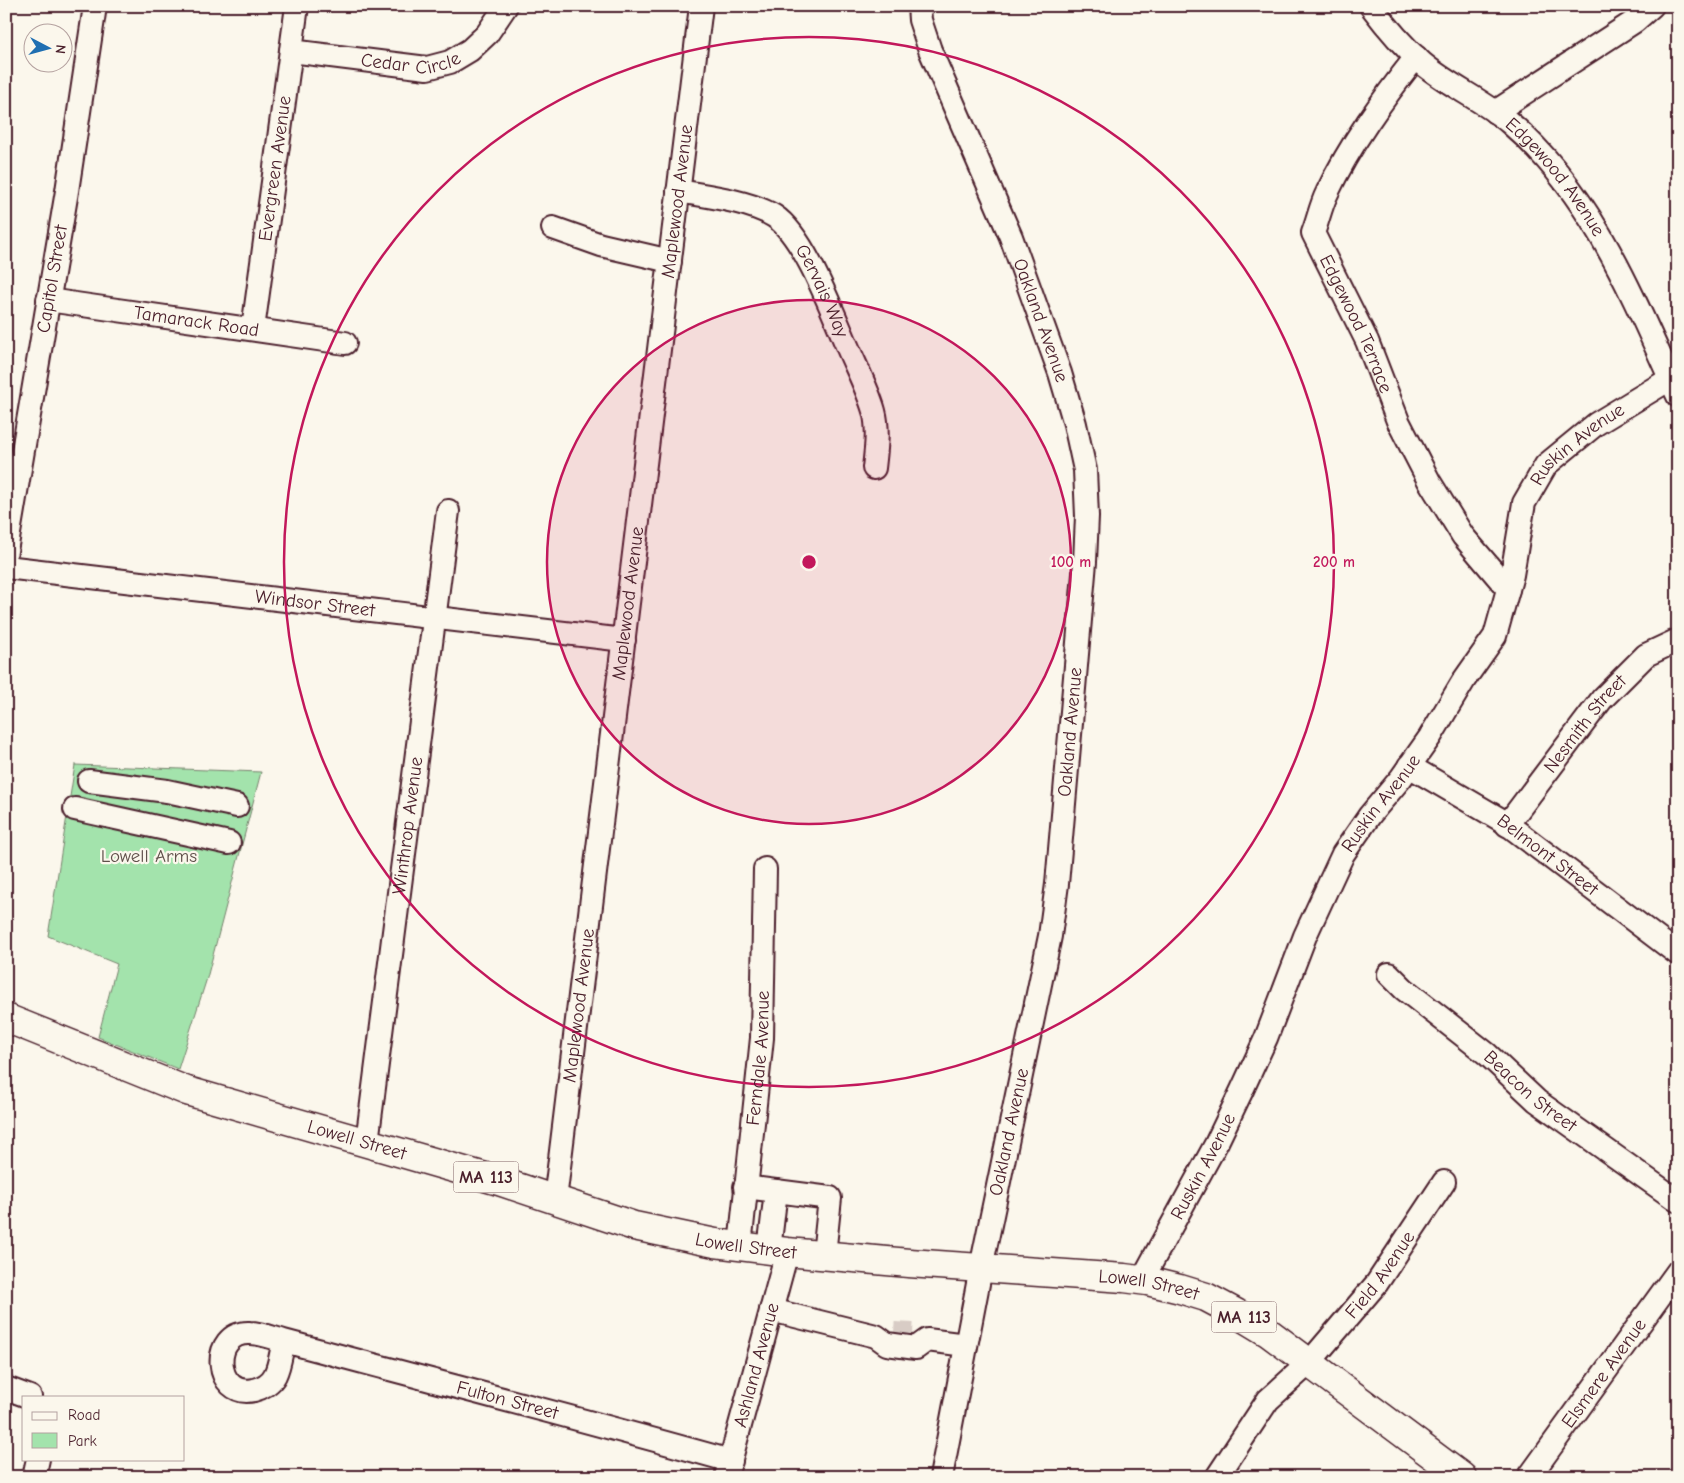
<svg xmlns="http://www.w3.org/2000/svg" width="1684" height="1483" font-family="'Comic Neue',sans-serif">
  <style>
    .green { fill: #a3e3ac; stroke: #76816c }
    .lines { fill: none; stroke-linecap: round; stroke-linejoin: round }
    .minor-tunnel { stroke: #d8ccc5; stroke-width: 22; stroke-dasharray: 22 11; stroke-linecap: butt }
    .minor-casing { stroke: #4a1f2b; stroke-width: 26 }
    .major-casing { stroke: #4a1f2b; stroke-width: 31 }
    .minor { stroke: #fbf7ec; stroke-width: 22 }
    .major { stroke: #fbf7ec; stroke-width: 28 }
    .ring { fill: none; stroke: #c2185b; stroke-width: 2.5 }
    .labels { text-anchor: middle; dominant-baseline: central; stroke-width: 4.5; stroke-linejoin: round; paint-order: stroke }
    .shield { fill: #fbf7ec; stroke: #7f6065; stroke-width: 1 }
    .shield-label { font-size: 18px; font-weight: bold; fill: #4a1f2b }
    .street-label { font-size: 19px; fill: #4a1f2b; stroke: #fbf7ec }
    .park-label { font-size: 19px; fill: #60504b; stroke: #fbf7ec }
    .centre { fill: #c2185b; stroke: #fbf7ec; stroke-width: 2.5 }
    .ring-label { font-size: 15px; text-anchor: middle; font-weight: bold; fill: #c2185b; stroke: #fbf7ec; stroke-width: 4.5; stroke-linejoin: round; paint-order: stroke }
  </style>
  <rect width="100%" height="100%" fill="#fbf7ec"/>
  <filter id="ink" filterUnits="userSpaceOnUse"><feTurbulence type="fractalNoise" baseFrequency=".02" numOctaves="2"/><feDisplacementMap in="SourceGraphic" scale="10" xChannelSelector="R" yChannelSelector="G"/><feConvolveMatrix kernelMatrix="1 2 1 2 8 2 1 2 1" color-interpolation-filters="sRGB"/></filter>
  <g filter="url(#ink)">
    <path class="green" d="M75,765L261,772L207,978L178,1069L98,1037L117,964L48,936Z"/>
    <g class="lines">
      <path class="minor-tunnel" d="M894,1333L913,1334"/>
      <defs>
        <g id="minor">
          <path id="s1" d="M919,6L920,20L930,50L1011,237L1060,373L1075,424L1085,470L1087,516L1085,562L1057,884L1050,936L981,1268L941,1477"/>
          <path id="s2" d="M1371,6C1386,26 1404,47 1422,63C1449,86 1483,100 1510,123C1593,194 1634,299 1678,396"/>
          <path id="s3" d="M291,51L427,68L450,62L470,50L487,34L506,6"/>
          <path id="s4" d="M1416,57C1383,99 1350,144 1327,193C1321,205 1318,220 1313,233L1367,341L1398,421L1429,481L1463,536L1508,589"/>
          <path d="M1495,112L1635,21L1652,6"/>
          <path id="s5" d="M678,191C707,196 749,201 774,216C805,236 833,314 848,348C857,369 868,390 874,411C879,429 876,450 874,468"/>
          <path d="M553,228L601,245L670,261"/>
          <path id="s6" d="M48,300L345,343"/>
          <path id="s7" d="M253,329L297,6"/>
          <path id="s8" d="M6,551L67,191L95,6"/>
          <path id="s9" d="M6,567L624,640"/>
          <path id="s10" d="M1409,766L1503,821L1678,954"/>
          <path d="M89,781L167,791L237,806"/>
          <path d="M75,809L229,843"/>
          <path id="s11" d="M1507,825L1602,699L1646,655L1678,640"/>
          <path id="s12" d="M1389,974L1404,989L1487,1054L1537,1101L1678,1201"/>
          <path id="s13" d="M367,1142L448,511"/>
          <path d="M745,1187L830,1198L824,1255"/>
          <path id="s14" d="M555,1200L701,6"/>
          <path id="s15" d="M740,1246L762,1038L765,869"/>
          <path d="M769,1250L776,1191"/>
          <path id="s16" d="M1142,1280L1216,1144L1242,1090L1266,1038L1305,936L1343,854L1370,815L1401,778L1430,737L1464,680L1495,636L1512,575L1524,503L1546,465L1596,424L1670,379"/>
          <path d="M771,1310L876,1336L887,1344L916,1348L927,1340L966,1345"/>
          <path id="s17" d="M284,1341C281,1352 280,1365 275,1375C271,1383 262,1388 254,1390C214,1399 209,1331 250,1333C261,1333 273,1338 284,1341C433,1381 582,1419 731,1461"/>
          <path d="M6,1388L30,1397"/>
          <path d="M34,1477L38,1459"/>
          <path id="s18" d="M726,1477L787,1252"/>
          <path id="s19" d="M1217,1477L1268,1400L1309,1363L1377,1283L1444,1182"/>
          <path id="s20" d="M1529,1477L1678,1271"/>
        </g>
        <g id="major">
          <path id="s21" d="M6,1018L187,1091L499,1181L634,1226L715,1243L787,1252L909,1263L1124,1278L1147,1281L1180,1289L1206,1297L1236,1313L1269,1333L1462,1477"/>
        </g>
      </defs>
      <use href="#minor" class="minor-casing"/>
      <use href="#major" class="major-casing"/>
      <use href="#minor" class="minor"/>
      <use href="#major" class="major"/>
    </g>
  </g>
  <circle cx="809" cy="562" r="262" fill="#c2185b" fill-opacity=".12"/>
  <g class="ring">
    <circle cx="809" cy="562" r="262"/>
    <circle cx="809" cy="562" r="525"/>
  </g>
  <g class="labels">
    <g class="shield">
      <rect x="453.5" y="1161.5" width="65" height="31" rx="4"/>
      <rect x="1211.5" y="1301.5" width="65" height="31" rx="4"/>
    </g>
    <g class="shield-label">
      <text x="486" y="1177">MA 113</text>
      <text x="1244" y="1317">MA 113</text>
    </g>
    <g class="street-label">
      <text stroke="none"><textPath href="#s3" startOffset="121">Cedar Circle</textPath></text>
      <text stroke="none"><textPath href="#s7" startOffset="162">Evergreen Avenue</textPath></text>
      <text stroke="none"><textPath href="#s2" startOffset="254">Edgewood Avenue</textPath></text>
      <text stroke="none"><textPath href="#s14" startOffset="1006">Maplewood Avenue</textPath></text>
      <text stroke="none"><textPath href="#s8" startOffset="276">Capitol Street</textPath></text>
      <text stroke="none"><textPath href="#s5" startOffset="190">Gervais Way</textPath></text>
      <text stroke="none"><textPath href="#s1" startOffset="338">Oakland Avenue</textPath></text>
      <text stroke="none"><textPath href="#s6" startOffset="150">Tamarack Road</textPath></text>
      <text stroke="none"><textPath href="#s4" startOffset="306">Edgewood Terrace</textPath></text>
      <text stroke="none"><textPath href="#s16" startOffset="955">Ruskin Avenue</textPath></text>
      <text stroke="none"><textPath href="#s14" startOffset="601">Maplewood Avenue</textPath></text>
      <text stroke="none"><textPath href="#s9" startOffset="311">Windsor Street</textPath></text>
      <text stroke="none"><textPath href="#s11" startOffset="128">Nesmith Street</textPath></text>
      <text transform="translate(1070 732) rotate(-85)">Oakland Avenue</text>
      <text stroke="none"><textPath href="#s16" startOffset="535">Ruskin Avenue</textPath></text>
      <text stroke="none"><textPath href="#s13" startOffset="319">Winthrop Avenue</textPath></text>
      <text stroke="none"><textPath href="#s10" startOffset="165">Belmont Street</textPath></text>
      <text stroke="none"><textPath href="#s14" startOffset="196">Maplewood Avenue</textPath></text>
      <text stroke="none"><textPath href="#s15" startOffset="189">Ferndale Avenue</textPath></text>
      <text stroke="none"><textPath href="#s12" startOffset="184">Beacon Street</textPath></text>
      <text transform="translate(1009 1132) rotate(-78)">Oakland Avenue</text>
      <text stroke="none"><textPath href="#s21" startOffset="372">Lowell Street</textPath></text>
      <text stroke="none"><textPath href="#s16" startOffset="129">Ruskin Avenue</textPath></text>
      <text stroke="none"><textPath href="#s21" startOffset="776">Lowell Street</textPath></text>
      <text stroke="none"><textPath href="#s19" startOffset="261">Field Avenue</textPath></text>
      <text stroke="none"><textPath href="#s21" startOffset="1181">Lowell Street</textPath></text>
      <text stroke="none"><textPath href="#s18" startOffset="116">Ashland Avenue</textPath></text>
      <text stroke="none"><textPath href="#s20" startOffset="128">Elsmere Avenue</textPath></text>
      <text stroke="none"><textPath href="#s17" startOffset="424">Fulton Street</textPath></text>
    </g>
    <g class="park-label">
      <text x="149" y="856">Lowell Arms</text>
    </g>
  </g>
  <circle cx="809" cy="562" r="8" class="centre"/>
  <g class="ring-label">
    <text x="1071" y="567">100 m</text>
    <text x="1334" y="567">200 m</text>
  </g>
  <rect width="1684" height="1483" fill="none" stroke="#fbf7ec" stroke-width="25"/>
  <rect x="12" y="12" width="1659" height="1458" fill="none" stroke="#4a1f2b" stroke-width="2" filter="url(#ink)"/>
  <rect x="22" y="1396" width="162" height="65" fill="#fbf7ec" stroke="#b4a19f"/>
  <rect x="32" y="1412" width="25" height="8" fill="#fbf7ec" stroke="#b4a19f"/>
  <text x="68" y="1420" font-size="15" fill="#4a1f2b">Road</text>
  <rect x="32" y="1433" width="25" height="15" fill="#a3e3ac" stroke="#b4a19f"/>
  <text x="68" y="1446" font-size="15" fill="#4a1f2b">Park</text>
  <g transform="translate(48 48) rotate(96)"><circle r="24" fill="#fbf7ec" stroke="#b4a19f"/>
  <path d="M0-4L9 19L0 12L-9 19Z" fill="#1f6fb2"/>
  <text y="-8" font-size="14" font-weight="bold" text-anchor="middle" fill="#4a1f2b">N</text>
  </g>
</svg>
